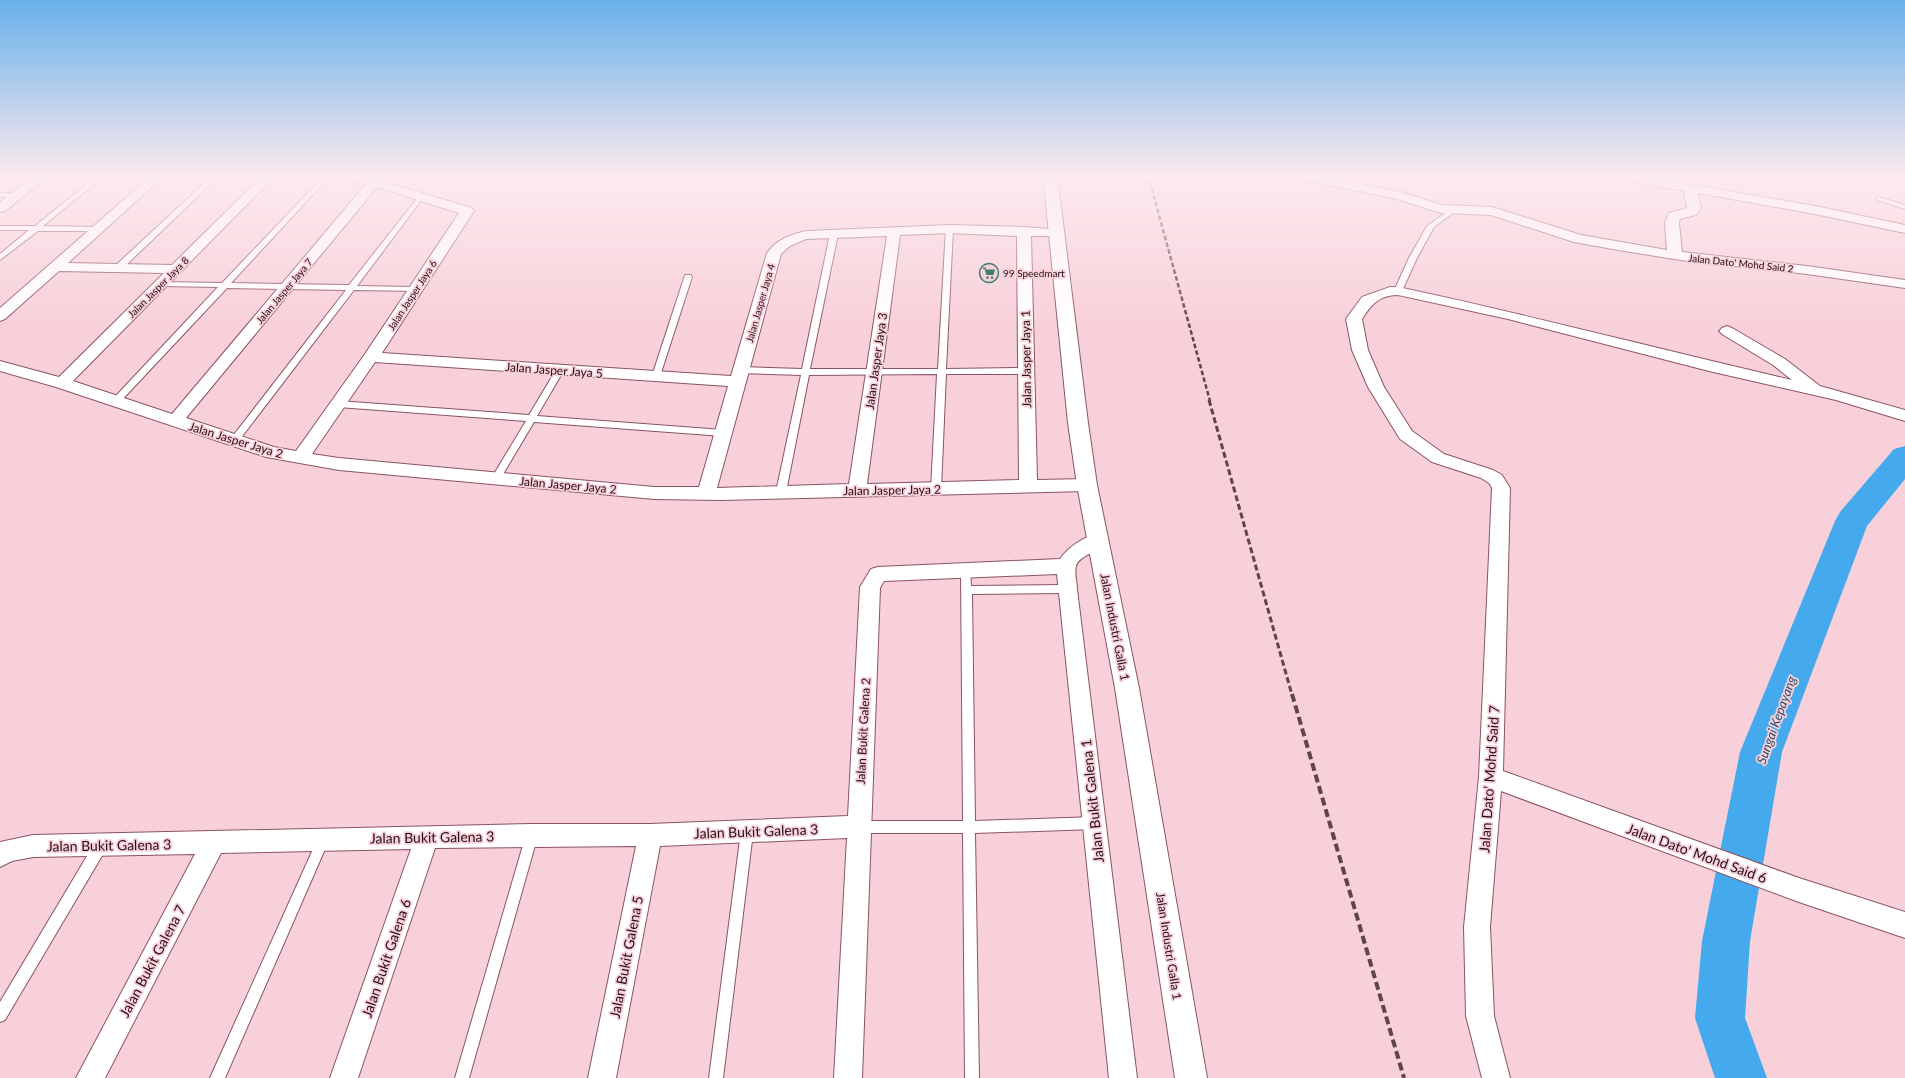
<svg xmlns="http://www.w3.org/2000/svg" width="1905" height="1078" font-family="Lato,sans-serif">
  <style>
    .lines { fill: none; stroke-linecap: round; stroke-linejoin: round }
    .river { fill: #45aaed; fill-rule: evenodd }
    .lane-casing { stroke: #8b5363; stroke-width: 2 }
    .street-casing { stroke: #8b5363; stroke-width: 2 }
    .secondary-casing { stroke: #8b5363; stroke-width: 2 }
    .lane { fill: #fff; fill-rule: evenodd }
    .street { fill: #fff; fill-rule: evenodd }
    .secondary { fill: #fff; fill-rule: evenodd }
    .rail-far2 { stroke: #5f444c; stroke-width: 2.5; stroke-dasharray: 4.5 2.5; stroke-linecap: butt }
    .rail-far1 { stroke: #5f444c; stroke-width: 3; stroke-dasharray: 6 3; stroke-linecap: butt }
    .rail { stroke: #5f444c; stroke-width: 4; stroke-dasharray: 8 4; stroke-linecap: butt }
    .labels { text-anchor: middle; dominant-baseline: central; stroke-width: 3.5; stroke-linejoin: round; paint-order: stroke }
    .far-street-label { font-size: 10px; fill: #250f16; stroke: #f8d0da }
    .far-poi-label { font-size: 10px; fill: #250f16; stroke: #f8d0da; text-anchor: start }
    .street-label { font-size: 12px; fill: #250f16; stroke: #f8d0da }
    .water-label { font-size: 13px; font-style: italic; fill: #274f6c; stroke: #f8d0da }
    .near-street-label { font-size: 14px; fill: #250f16; stroke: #f8d0da }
  </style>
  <rect width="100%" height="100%" fill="#f8d0da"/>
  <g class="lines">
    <path class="river" d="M1905,446V479L1867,526L1782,752L1750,941L1745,1018L1767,1078H1715L1695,1018L1702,941L1740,752L1835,521L1840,512L1894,449Z"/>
    <defs>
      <path id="lane" d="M98,175H105L43,226L98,227L102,229L101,231H38L0,260V254L29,230H0V226H35Z
        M213,175H220L121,270H115V266Z
        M325,175H331L231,283L349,285L419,196L421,195L424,197L423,198L357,286L416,287L420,289L419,291L354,290L237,443L234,444L229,441L346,290L227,288L119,403H113L112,401L113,399L218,287L161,286L157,284L158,282L222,283Z
        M0,193H16L19,195L16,197H0Z
        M1879,197L1905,205V209L1877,200V198Z
        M1451,209L1457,210L1434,227L1417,258L1402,291L1398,293H1395L1394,291L1409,258L1427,226Z
        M946,227L953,229L946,369L1026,368L1030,371L1026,374H946L941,489L936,492L931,489L937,374L809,375L786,492L781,495L778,494L776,492L801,375L740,373L736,370L740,367L802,369L830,234L834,232L838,234L810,369H938Z
        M685,275H691L692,277L660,376L656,379L653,378L652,376Z
        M560,367L564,370L537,416L723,430L728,433L723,436L534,422L499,481L496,482L491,479L526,421L338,407L334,404L338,401L529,415L556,370Z
        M966,566L970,567L971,586L1067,585L1071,586L1072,589L1071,592L1067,593L972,594L975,821L1095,817L1099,819L1101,823L1099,827L1095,829L975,833L979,1078H965L963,833H859L855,831L853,827L855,823L859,821H963L961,570L962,567Z
        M747,826L751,828L753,832L723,1078H709L741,832L743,828Z
        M532,829L536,831L538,835L469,1078H455L526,835L528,831Z
        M323,834L327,836L329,840L225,1078H210L319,836Z
        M101,839L106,841L107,845L106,849L5,1020L0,1022V1002L96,841Z"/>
      <path id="street" d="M36,175H50L5,211L0,212V202Z
        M152,175H165L68,263L172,265L263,175H276L73,381L172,414L366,184L343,178L342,175H361L472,208L474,211L382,353L731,376L767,253C777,239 790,235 806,231L949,225L1024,227L1062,230L1064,233L1062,236H1031L1037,480L1087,479L1093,481L1096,485L1093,489L1087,491L720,500L654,499L339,470L266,457L56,387L0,371V361L59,377L164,273L59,271L5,319L0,321V308ZM377,187L459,213L365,354L296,451L274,447L186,418ZM949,233L1017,236L1019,480L867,484L900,235ZM887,236L849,484L717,488L781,254L790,246L806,239ZM375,362L728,386L699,487H654L339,458L312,454Z
        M1291,175H1314L1397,191L1442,205L1492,207L1581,235L1667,250L1665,223L1669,213L1687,208L1684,191L1629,181L1628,178L1629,175H1637L1815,206L1905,225V233L1815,214L1698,193L1701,208L1696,215L1680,219L1679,223L1682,252L1807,266L1905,280V288L1807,274L1687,261L1618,250L1574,242L1491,215L1441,213L1394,198L1297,179L1292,178Z
        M1390,287H1398C1530,315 1661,350 1792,380L1773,365L1722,334L1719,331L1722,328L1727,326L1732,328L1785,359L1820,386L1905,410V421L1836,400L1709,371L1508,319L1398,295C1379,295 1371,305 1362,319L1368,350L1384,387L1412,431L1444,454L1493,470L1502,475L1510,488L1503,771L1799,878L1905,912V938L1799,902L1501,791L1490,927L1494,1016L1510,1078H1482L1466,1016L1464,927L1479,777L1492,488L1489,483L1481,478L1432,462L1400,439L1368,387L1352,350L1346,319L1362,297Z
        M1098,533L1105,535L1108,540C1101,551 1078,556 1076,566C1074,573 1077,582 1077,589L1137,1078H1109L1057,574L884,581L880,588L862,1078H834L847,838L660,846L616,1078H588L636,846L435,848L358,1078H330L411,849L221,853L105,1078H76L195,854L33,857L12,861L0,867V842L33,835L532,824H650L848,816L860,587L871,569L878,567L1060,559C1068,547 1084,537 1098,533Z"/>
      <path id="secondary" d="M1043,175H1057L1088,423L1097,485L1139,688L1207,1078H1175L1115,688L1077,485L1068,423Z"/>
    </defs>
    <use href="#lane" class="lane-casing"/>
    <use href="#street" class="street-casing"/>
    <use href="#secondary" class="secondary-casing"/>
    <use href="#lane" class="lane"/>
    <use href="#street" class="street"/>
    <use href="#secondary" class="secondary"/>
    <path class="rail-far2" d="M1148,175L1210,401"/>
    <path class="rail-far1" d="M1209,400L1292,695"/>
    <path class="rail" d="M1292,694L1404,1078"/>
  </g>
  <linearGradient id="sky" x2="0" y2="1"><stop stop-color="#67b0ea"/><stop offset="0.54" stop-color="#fceaee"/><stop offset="1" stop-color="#fceaee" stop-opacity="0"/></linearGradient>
  <rect width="1905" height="326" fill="url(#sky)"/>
  <defs>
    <symbol id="supermarket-ring" viewBox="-11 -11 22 22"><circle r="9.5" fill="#f8d0da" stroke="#3b8075" stroke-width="1.5"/><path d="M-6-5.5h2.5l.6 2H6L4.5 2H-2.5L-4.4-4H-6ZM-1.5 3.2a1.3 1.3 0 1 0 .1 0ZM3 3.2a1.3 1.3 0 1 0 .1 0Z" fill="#3b8075"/></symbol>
  </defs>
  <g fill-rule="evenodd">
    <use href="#supermarket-ring" x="978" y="262" width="22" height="22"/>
  </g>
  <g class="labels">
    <g class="far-street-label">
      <text transform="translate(1741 263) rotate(6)">Jalan Dato' Mohd Said 2</text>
      <text transform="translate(158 287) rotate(-45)">Jalan Jasper Jaya 8</text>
      <text transform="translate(284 291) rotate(-50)">Jalan Jasper Jaya 7</text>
      <text transform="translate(412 295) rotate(-57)">Jalan Jasper Jaya 6</text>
      <text transform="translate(760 303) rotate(-74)">Jalan Jasper Jaya 4</text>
    </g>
    <g class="far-poi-label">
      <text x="1003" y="273">99 Speedmart</text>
    </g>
    <g class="street-label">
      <text transform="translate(1026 359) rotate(-91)">Jalan Jasper Jaya 1</text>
      <text transform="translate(876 361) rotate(-82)">Jalan Jasper Jaya 3</text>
      <text transform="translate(554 370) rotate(4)">Jalan Jasper Jaya 5</text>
      <text transform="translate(236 440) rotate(17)">Jalan Jasper Jaya 2</text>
      <text transform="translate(568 485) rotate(5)">Jalan Jasper Jaya 2</text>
      <text transform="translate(892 490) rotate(-1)">Jalan Jasper Jaya 2</text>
      <text transform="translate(1115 627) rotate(79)">Jalan Industri Galla 1</text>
      <text transform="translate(863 731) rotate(-87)">Jalan Bukit Galena 2</text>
      <text transform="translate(1169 946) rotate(81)">Jalan Industri Galla 1</text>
    </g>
    <g class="water-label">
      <text transform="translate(1776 720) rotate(-70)">Sungai Kepayang</text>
    </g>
    <g class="near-street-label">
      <text transform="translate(1489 779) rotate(-86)">Jalan Dato' Mohd Said 7</text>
      <text transform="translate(1092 801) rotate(-96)">Jalan Bukit Galena 1</text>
      <text transform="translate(756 831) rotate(-2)">Jalan Bukit Galena 3</text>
      <text transform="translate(432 837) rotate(-1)">Jalan Bukit Galena 3</text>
      <text transform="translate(109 845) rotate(-1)">Jalan Bukit Galena 3</text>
      <text transform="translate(1697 853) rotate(20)">Jalan Dato' Mohd Said 6</text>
      <text transform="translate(626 957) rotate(-79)">Jalan Bukit Galena 5</text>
      <text transform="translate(386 958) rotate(-71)">Jalan Bukit Galena 6</text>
      <text transform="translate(152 961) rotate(-62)">Jalan Bukit Galena 7</text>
    </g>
  </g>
</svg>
